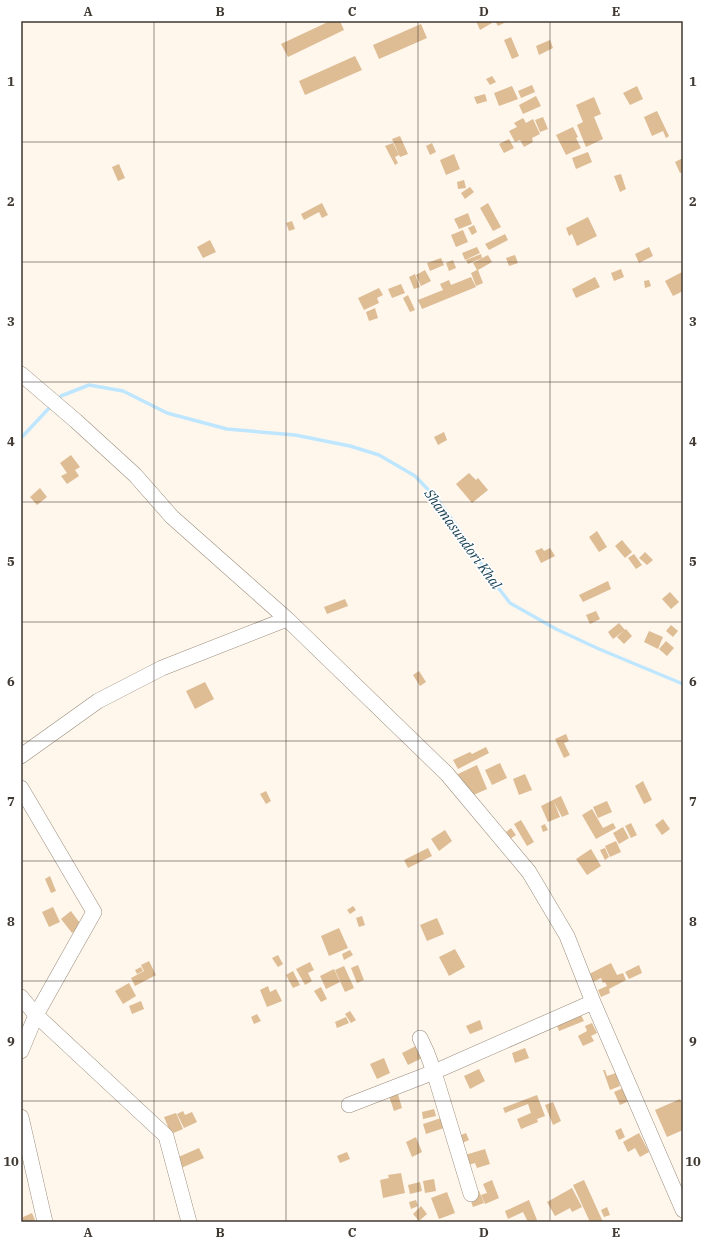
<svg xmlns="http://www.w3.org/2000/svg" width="704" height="1243" font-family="'IBM Plex Serif',serif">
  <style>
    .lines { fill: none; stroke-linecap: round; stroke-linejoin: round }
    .stream { stroke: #bee7ff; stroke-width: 3.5 }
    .building { fill: #debc94 }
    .minor-casing { stroke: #998c7c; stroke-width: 16 }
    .minor { stroke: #fff; stroke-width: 15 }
    .grid { fill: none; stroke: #3f3932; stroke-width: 1; stroke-opacity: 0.55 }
    .labels { text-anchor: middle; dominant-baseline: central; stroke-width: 3.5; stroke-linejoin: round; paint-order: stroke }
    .water-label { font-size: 14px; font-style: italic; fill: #184156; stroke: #fff }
    .neatline { fill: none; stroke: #3f3932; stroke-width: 1.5 }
    .grid-label { font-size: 13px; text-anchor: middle; font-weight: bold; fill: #3f3932 }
  </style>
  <rect width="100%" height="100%" fill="#fff6ec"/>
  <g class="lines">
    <path class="stream" d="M57,401L61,396L89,385L123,391L167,413L227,429L295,435L350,446L379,455L415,476L438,500L460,531L490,577L510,603L556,629L599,649L683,684
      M21,438L52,405"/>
  </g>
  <path class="building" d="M330,21H340L344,30L288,57L281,44Z
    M476,21H490L492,23L480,30Z
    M495,21H506V22L498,26Z
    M421,24L427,38L379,59L373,45Z
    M511,37L519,56L512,59L504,40Z
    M550,40L553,48L539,55L536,46Z
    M355,56L362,70L305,95L299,81Z
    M492,76L496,82L490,85L486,79Z
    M532,85L535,92L521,98L518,91Z
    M512,86L518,99L499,106L494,93Z
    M637,86L643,99L630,105L623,93Z
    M485,94L487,101L477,104L474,97Z
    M536,96L541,106L523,114L519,105Z
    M594,97L601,114L594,117L603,139L586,147L577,125L583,122L576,105Z
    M657,111L669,136L666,138L663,131L652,136L644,117Z
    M543,117L548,129L540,132L535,120Z
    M523,118L526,123L533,119L540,134L532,138L533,142L524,147L520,140L515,142L509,131L517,127L514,123Z
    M573,127L578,137L576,138L581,148L566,155L556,135Z
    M400,136L408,154L400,157L392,139Z
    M509,139L514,148L504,153L499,144Z
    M393,143L399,155L395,157L398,163L395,165L385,146Z
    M432,143L436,152L430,155L426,146Z
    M588,152L592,162L576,169L572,158Z
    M454,154L460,169L446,175L440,160Z
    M683,158V172L680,173L675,162Z
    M119,164L125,178L118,181L112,167Z
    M621,174L626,189L620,192L614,176Z
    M464,180L466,188L458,189L457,182Z
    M470,187L474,192L465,199L461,193Z
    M322,203L328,215L322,218L319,212L304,220L301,214Z
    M488,203L501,227L493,231L480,208Z
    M468,213L472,224L459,229L454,219Z
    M588,217L597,236L577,246L572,234L569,236L566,228Z
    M292,221L295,229L289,231L286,223Z
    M474,225L477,232L472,235L468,228Z
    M463,230L468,242L456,247L451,235Z
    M505,234L508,240L489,250L485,244Z
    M210,240L216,252L203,258L197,247Z
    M477,247L480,253L465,260L462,253Z
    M649,247L653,256L639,263L635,254Z
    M481,254L482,258L468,264L466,260Z
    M488,255L492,262L478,270L483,283L476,286L471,273L477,270L473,263Z
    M515,255L518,263L509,266L506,258Z
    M441,258L444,265L430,271L427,263Z
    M453,260L456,268L449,271L446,263Z
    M621,269L624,277L614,281L611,273Z
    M425,270L431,281L421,286L416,275Z
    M682,272L683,274V291L673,296L665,281Z
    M415,274L420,287L414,289L409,277Z
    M471,277L476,287L422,309L418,300L443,290L440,284L449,280L451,285Z
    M595,277L600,287L576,298L572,289Z
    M649,280L651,286L645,288L644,281Z
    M401,284L405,293L392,298L388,289Z
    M379,288L383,295L377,298L379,303L364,310L358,298Z
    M408,295L415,310L410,312L403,298Z
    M375,308L378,318L369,321L366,312Z
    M444,432L447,440L438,445L434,437Z
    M71,455L80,467L75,470L79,476L67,484L61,476L67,473L60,463Z
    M469,473L476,480L478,478L488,490L472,503L456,484Z
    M40,488L47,497L37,505L30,497Z
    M597,531L607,547L599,552L589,537Z
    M622,540L632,552L625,558L615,546Z
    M542,548L544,551L550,548L555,556L541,563L535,551Z
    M645,552L653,560L647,565L639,558Z
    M634,554L642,565L636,569L628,558Z
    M608,581L611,589L583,602L579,595Z
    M670,592L679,602L671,609L662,599Z
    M345,599L348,606L327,614L324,607Z
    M596,611L600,619L590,624L586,615Z
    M619,623L625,630L613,639L608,632Z
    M671,625L678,631L673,637L666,631Z
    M626,629L632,636L624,644L617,637Z
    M649,631L663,637L658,649L644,642Z
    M666,641L674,648L667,656L659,649Z
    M419,671L426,682L420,686L413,675Z
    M205,682L214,699L195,709L186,691Z
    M566,734L569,741L564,743L570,755L564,758L555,739Z
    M486,747L489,753L458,769L453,760L470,752L472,754Z
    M500,763L507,778L492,785L485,770Z
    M477,765L487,789L469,797L458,774Z
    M525,774L532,790L519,795L513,779Z
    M643,781L652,800L644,804L635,786Z
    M266,791L271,801L266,804L260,794Z
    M561,796L569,814L562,817L554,802L560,817L548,822L541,806Z
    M607,801L612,812L598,818L593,807Z
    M592,809L603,828L613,823L616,828L596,839L582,815Z
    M663,819L670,829L662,835L655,825Z
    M521,820L534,842L527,846L514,824Z
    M631,823L637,835L631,838L625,826Z
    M545,824L548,830L543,832L541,826Z
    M623,827L629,838L619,844L613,833Z
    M511,828L516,835L510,839L506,832Z
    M445,830L452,841L439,851L431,839Z
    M616,841L621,852L610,857L605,846Z
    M428,848L432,856L408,868L404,860Z
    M605,848L609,857L605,860L600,850Z
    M591,849L601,866L587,875L576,859Z
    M50,876L56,891L51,893L45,879Z
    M353,906L356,910L350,914L347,910Z
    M53,907L60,922L49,927L42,912Z
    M71,911L82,926L72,933L61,919Z
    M362,916L365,925L359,927L356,918Z
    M437,918L444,934L427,941L420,925Z
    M339,928L348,948L329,956L321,936Z
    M455,949L465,967L449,976L439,957Z
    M350,950L353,955L344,960L342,954Z
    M278,955L283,964L278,967L272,958Z
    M149,961L156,975L135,986L131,978L144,971L141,965Z
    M310,962L314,970L308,973L312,981L305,985L296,969Z
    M611,963L617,975L623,973L626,980L609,989L610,993L601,997L598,990L607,986L605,982L603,983L601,978L593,982L589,974Z
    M358,965L364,980L357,983L351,968Z
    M639,965L642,973L629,979L625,972Z
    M344,966L354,988L345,992L335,970Z
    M141,967L143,971L137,974L135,970Z
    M334,969L340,982L326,989L320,976Z
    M293,971L300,985L293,988L286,975Z
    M129,983L136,996L123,1004L115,991Z
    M268,986L270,992L276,989L282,1001L267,1007L260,990Z
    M321,987L327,999L321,1002L314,991Z
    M141,1001L144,1009L132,1014L129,1006Z
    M350,1011L356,1020L351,1023L345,1014Z
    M580,1013L584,1021L559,1031L556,1023Z
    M257,1014L261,1021L254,1024L251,1017Z
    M346,1017L349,1023L337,1028L335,1022Z
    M480,1020L483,1029L470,1034L466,1026Z
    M592,1023L597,1033L591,1036L594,1041L583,1046L578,1036L587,1031L585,1026Z
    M418,1045L424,1057L408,1065L402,1053Z
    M525,1048L529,1058L515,1063L512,1053Z
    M384,1058L390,1073L377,1079L370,1064Z
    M479,1069L485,1081L470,1089L464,1076Z
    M603,1070H605L607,1076L616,1073L620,1086L610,1090Z
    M623,1088L629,1101L620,1105L614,1092Z
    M397,1091L402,1108L394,1111L388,1093Z
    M537,1095L545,1116L537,1119L538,1122L521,1129L517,1119L531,1113L528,1104L505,1113L503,1108Z
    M680,1099L683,1105V1121H682L683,1130L667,1137L655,1110Z
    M553,1102L561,1121L553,1125L545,1105Z
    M434,1109L436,1116L423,1119L422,1112Z
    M183,1111L185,1115L192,1112L197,1122L184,1128L177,1114Z
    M176,1113L183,1129L171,1134L164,1117Z
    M441,1118L444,1128L426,1134L423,1124Z
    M621,1128L625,1137L619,1140L615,1131Z
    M466,1133L469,1140L462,1143L454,1138Z
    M639,1133L649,1152L640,1157L635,1148L628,1152L623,1142Z
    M416,1137L422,1152L412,1157L406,1142Z
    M199,1148L204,1158L181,1168L176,1158Z
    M485,1149L490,1164L477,1168L475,1163L468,1165L465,1155Z
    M347,1152L350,1159L340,1163L337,1156Z
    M401,1173L405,1193L383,1198L380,1180L389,1178L388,1175Z
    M434,1179L436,1191L425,1193L423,1181Z
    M492,1180L499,1198L485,1204L481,1195L487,1193L483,1184Z
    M584,1180L603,1222H590L573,1185Z
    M420,1182L422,1191L410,1194L408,1185Z
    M572,1188L582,1207L572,1212L570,1208L555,1216L547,1202Z
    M479,1191L484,1203L473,1207L469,1196Z
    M447,1192L455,1213L439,1219L431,1198Z
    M416,1200L418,1206L411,1209L409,1202Z
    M529,1200L537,1220L532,1222H528L523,1212L508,1219L505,1211Z
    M421,1206L427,1214L419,1221L413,1214Z
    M607,1207L610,1215L604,1217L601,1210Z
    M32,1213L35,1220L30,1222H22L21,1218Z"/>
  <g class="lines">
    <defs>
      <path id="minor" d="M21,374L76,421L135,475L172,517L287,619L447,774L529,872L567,936L593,1002L683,1210
        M21,756L98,701L162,668L287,619
        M21,788L94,912L36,1015L166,1136L189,1222
        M21,997L36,1015L21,1051
        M420,1038L427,1053L434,1072L471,1194
        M349,1105L434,1072L593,1002
        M21,1117L45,1222"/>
    </defs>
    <use href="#minor" class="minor-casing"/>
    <use href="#minor" class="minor"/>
  </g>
  <path class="grid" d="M154,21V1222M286,21V1222M418,21V1222M550,21V1222M21,142H683M21,262H683M21,382H683M21,502H683M21,622H683M21,741H683M21,861H683M21,981H683M21,1101H683"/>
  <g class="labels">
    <g class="water-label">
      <text transform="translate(463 539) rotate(54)">Shamasundori Khal</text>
    </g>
  </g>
  <rect width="704" height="1243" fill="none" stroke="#ffffff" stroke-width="44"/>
  <rect x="22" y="22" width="660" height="1199" class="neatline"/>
  <g class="grid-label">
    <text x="88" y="16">A</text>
    <text x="220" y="16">B</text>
    <text x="352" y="16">C</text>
    <text x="484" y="16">D</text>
    <text x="616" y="16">E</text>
    <text x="11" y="86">1</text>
    <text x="693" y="86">1</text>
    <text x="11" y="206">2</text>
    <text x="693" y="206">2</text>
    <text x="11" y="326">3</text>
    <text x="693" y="326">3</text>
    <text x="11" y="446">4</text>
    <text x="693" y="446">4</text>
    <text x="11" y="566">5</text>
    <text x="693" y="566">5</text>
    <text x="11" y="686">6</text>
    <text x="693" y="686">6</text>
    <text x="11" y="806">7</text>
    <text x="693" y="806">7</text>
    <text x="11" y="926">8</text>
    <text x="693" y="926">8</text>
    <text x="11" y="1046">9</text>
    <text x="693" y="1046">9</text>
    <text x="11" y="1166">10</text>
    <text x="693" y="1166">10</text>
    <text x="88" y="1237">A</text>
    <text x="220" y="1237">B</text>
    <text x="352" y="1237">C</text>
    <text x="484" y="1237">D</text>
    <text x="616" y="1237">E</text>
  </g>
</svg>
